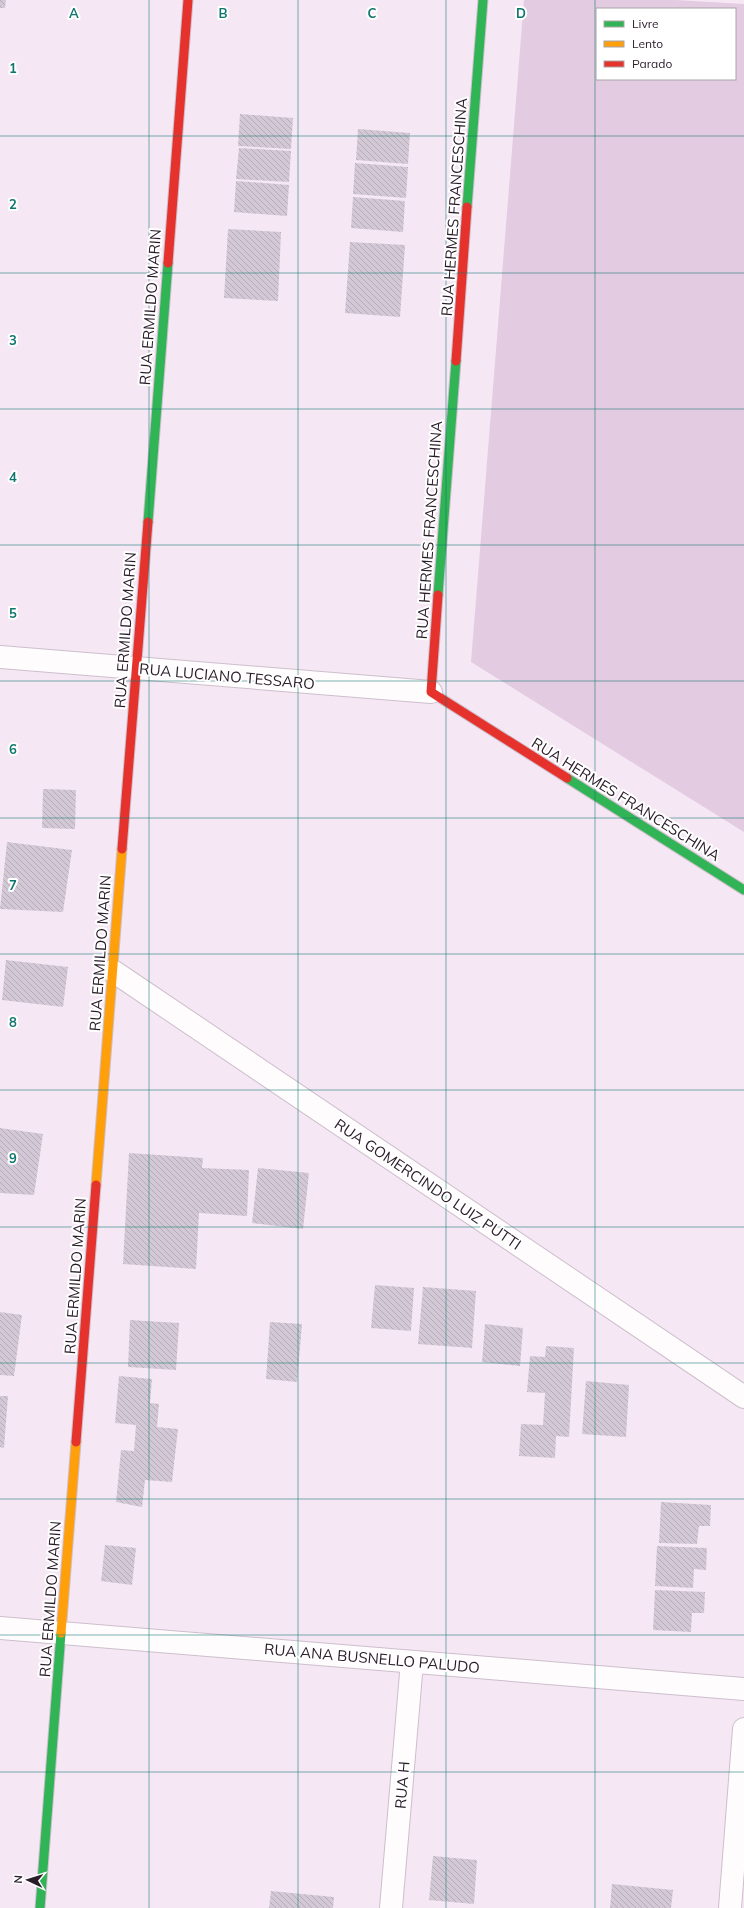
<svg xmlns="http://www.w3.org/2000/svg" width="744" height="1908" font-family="Mulish,sans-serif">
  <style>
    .green { fill: #e3cbe1; fill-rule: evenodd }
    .building { fill: url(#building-back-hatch) }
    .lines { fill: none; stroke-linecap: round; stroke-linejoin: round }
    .street-casing { stroke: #cdbfcc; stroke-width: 24 }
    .fast-casing { stroke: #cdbfcc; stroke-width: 11 }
    .slow-casing { stroke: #cdbfcc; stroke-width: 11 }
    .jam-casing { stroke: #cdbfcc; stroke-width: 11 }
    .street { stroke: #fefcfd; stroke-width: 22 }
    .fast { stroke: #30b455; stroke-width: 9 }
    .slow { stroke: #ff9f0a; stroke-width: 9 }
    .jam { stroke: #e5322d; stroke-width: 9 }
    .grid { fill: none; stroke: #0f766e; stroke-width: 1; stroke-opacity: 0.55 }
    .labels { text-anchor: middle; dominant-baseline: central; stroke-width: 4; stroke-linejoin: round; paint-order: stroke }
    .street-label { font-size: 15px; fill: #291b28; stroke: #fff }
    .grid-label { font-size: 13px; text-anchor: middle; font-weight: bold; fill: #0f766e; stroke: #fff; stroke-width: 4; stroke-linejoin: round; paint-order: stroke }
  </style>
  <defs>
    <pattern id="building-back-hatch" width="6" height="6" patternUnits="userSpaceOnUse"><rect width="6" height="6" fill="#d3c9d6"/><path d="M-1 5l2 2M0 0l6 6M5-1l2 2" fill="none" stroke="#b5acb8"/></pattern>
  </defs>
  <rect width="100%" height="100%" fill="#f5e8f4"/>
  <path class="green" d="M524,0H676L744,4V832L471,662ZM597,9H735V79H597Z"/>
  <path class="building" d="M0,0H6L5,8H0Z
    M240,114L293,118L291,149L238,146Z
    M358,129L410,133L408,164L356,160Z
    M239,148L291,151L289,182L236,179Z
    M355,163L408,167L406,198L353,194Z
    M236,181L289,185L287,216L234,212Z
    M353,197L405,201L403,232L351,228Z
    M228,229L281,232L278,301L224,298Z
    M350,242L405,245L400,317L345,313Z
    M43,789L76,790L75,829L42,828Z
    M7,842L72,850L63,912L0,909Z
    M6,960L68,967L63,1007L2,1000Z
    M0,1128L43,1134L34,1195L0,1193Z
    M129,1153L203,1158L202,1168L249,1170L247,1216L199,1213L196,1269L123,1264Z
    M258,1168L309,1173L303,1229L252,1223Z
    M375,1285L414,1288L411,1331L371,1328Z
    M423,1287L476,1291L472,1348L418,1344Z
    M0,1312L22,1315L14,1376L0,1375Z
    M130,1320L179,1323L176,1370L128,1367Z
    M270,1322L302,1324L297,1382L266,1379Z
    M485,1324L523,1328L520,1366L482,1362Z
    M546,1346L574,1348L569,1437L556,1436L555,1458L519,1456L521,1424L543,1425L545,1393L527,1392L530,1356L545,1357Z
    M119,1376L152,1379L150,1403L159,1404L157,1427L178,1429L172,1482L145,1480L142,1507L116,1502L121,1450L134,1451L136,1425L115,1423Z
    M586,1381L629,1385L626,1437L582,1434Z
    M0,1396H8L4,1448L0,1447Z
    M661,1502L711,1505L710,1526H699L697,1544L659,1543Z
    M105,1545L136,1548L132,1585L101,1581Z
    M657,1546L707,1548L706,1570L694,1569L693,1588L655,1586Z
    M655,1590L705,1592L704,1613H692L691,1632L653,1630Z
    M433,1856L477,1860L474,1904L429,1900Z
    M612,1884L673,1890L671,1908H610Z
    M271,1891L334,1897L333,1908H269Z"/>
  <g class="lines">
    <defs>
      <path id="street" d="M0,657L431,692
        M113,971L744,1397
        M0,1628L744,1689
        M391,1908L412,1662
        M730,1908L744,1729"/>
      <path id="fast" d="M467,207L483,0
        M148,522L168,263
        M438,595L456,361
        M567,778L744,890
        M40,1908L61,1633"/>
      <path id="slow" d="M96,1185L122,849
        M61,1633L76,1442"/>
      <path id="jam" d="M168,263L188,0
        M456,361L467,207
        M438,595L431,692L567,778
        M122,849L148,522
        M76,1442L96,1185"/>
    </defs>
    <use href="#street" class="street-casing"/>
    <use href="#fast" class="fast-casing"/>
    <use href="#slow" class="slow-casing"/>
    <use href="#jam" class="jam-casing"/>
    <use href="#street" class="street"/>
    <use href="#fast" class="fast"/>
    <use href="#slow" class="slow"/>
    <use href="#jam" class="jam"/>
  </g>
  <path class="grid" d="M149,0V1908M298,0V1908M446,0V1908M595,0V1908M0,136H744M0,273H744M0,409H744M0,545H744M0,681H744M0,818H744M0,954H744M0,1090H744M0,1227H744M0,1363H744M0,1499H744M0,1635H744M0,1772H744"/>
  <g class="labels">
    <g class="street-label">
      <text transform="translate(454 207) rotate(-86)">RUA HERMES FRANCESCHINA</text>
      <text transform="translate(150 307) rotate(-86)">RUA ERMILDO MARIN</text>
      <text transform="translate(429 530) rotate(-86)">RUA HERMES FRANCESCHINA</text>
      <text transform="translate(125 630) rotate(-86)">RUA ERMILDO MARIN</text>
      <text transform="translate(227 676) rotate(5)">RUA LUCIANO TESSARO</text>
      <text transform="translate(626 799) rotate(32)">RUA HERMES FRANCESCHINA</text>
      <text transform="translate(100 953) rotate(-86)">RUA ERMILDO MARIN</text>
      <text transform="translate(428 1184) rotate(34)">RUA GOMERCINDO LUIZ PUTTI</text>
      <text transform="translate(75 1276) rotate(-86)">RUA ERMILDO MARIN</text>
      <text transform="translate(50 1599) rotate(-86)">RUA ERMILDO MARIN</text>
      <text transform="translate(372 1658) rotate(5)">RUA ANA BUSNELLO PALUDO</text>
      <text transform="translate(402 1785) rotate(-85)">RUA H</text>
    </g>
  </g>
  <g class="grid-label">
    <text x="74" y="18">A</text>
    <text x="223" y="18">B</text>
    <text x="372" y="18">C</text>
    <text x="521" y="18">D</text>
    <text x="13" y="73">1</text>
    <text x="13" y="209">2</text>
    <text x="13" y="345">3</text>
    <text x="13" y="482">4</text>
    <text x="13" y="618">5</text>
    <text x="13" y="754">6</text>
    <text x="13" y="890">7</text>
    <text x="13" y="1027">8</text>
    <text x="13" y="1163">9</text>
  </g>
  <rect x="596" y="8" width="140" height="72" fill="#ffffff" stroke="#a9a4a9"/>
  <rect x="604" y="21" width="20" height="6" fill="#30b455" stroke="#a9a4a9"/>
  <text x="632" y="28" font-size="12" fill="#291b28">Livre</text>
  <rect x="604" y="41" width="20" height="6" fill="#ff9f0a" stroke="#a9a4a9"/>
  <text x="632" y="48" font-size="12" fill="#291b28">Lento</text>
  <rect x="604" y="61" width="20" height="6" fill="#e5322d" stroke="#a9a4a9"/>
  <text x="632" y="68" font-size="12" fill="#291b28">Parado</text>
  <g transform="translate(28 1880) rotate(274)" stroke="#ffffff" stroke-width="3" paint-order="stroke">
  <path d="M0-3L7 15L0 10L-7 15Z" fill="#291b28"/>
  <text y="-6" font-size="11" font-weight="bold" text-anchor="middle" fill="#291b28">N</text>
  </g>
</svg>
